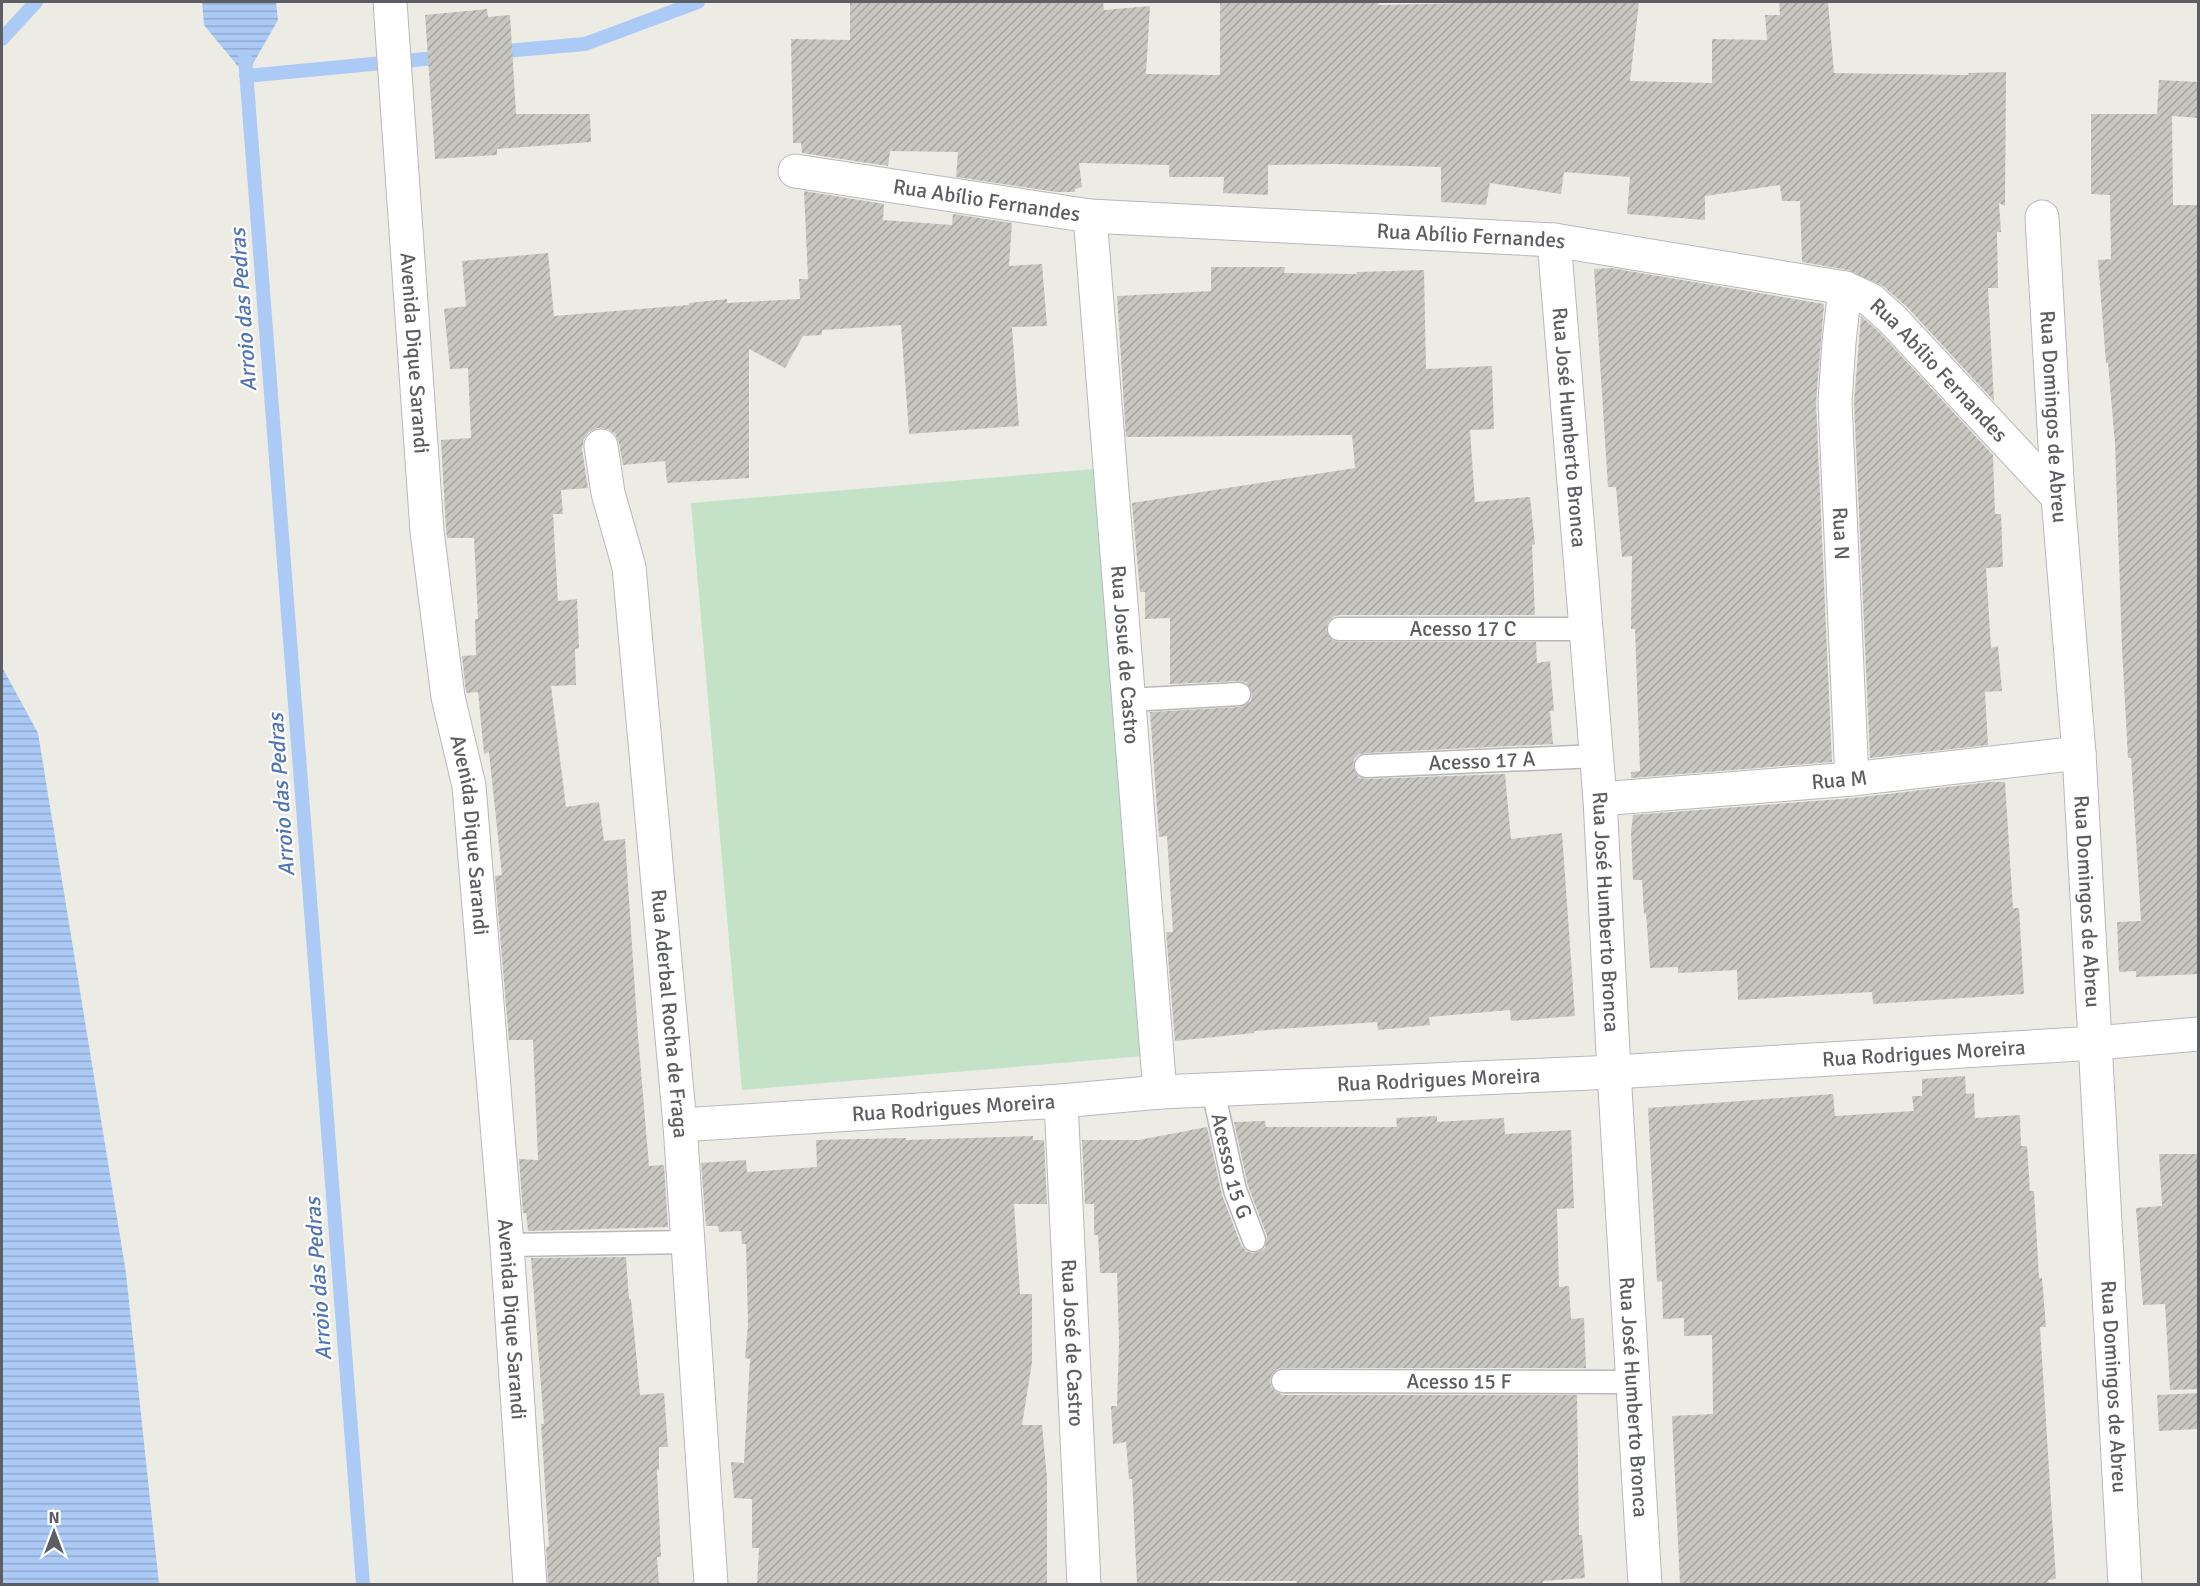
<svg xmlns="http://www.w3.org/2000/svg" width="2200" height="1586" font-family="Signika,sans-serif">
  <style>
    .garden { fill: #c3e2c7 }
    .water { fill: url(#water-rules) }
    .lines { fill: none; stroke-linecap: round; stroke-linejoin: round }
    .stream { stroke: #abcbf6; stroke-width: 14 }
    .building { fill: url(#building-hatch) }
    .service-casing { stroke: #b6b8bc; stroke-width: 25 }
    .minor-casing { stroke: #b6b8bc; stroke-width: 35 }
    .service { stroke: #fff; stroke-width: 22 }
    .minor { stroke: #fff; stroke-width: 33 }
    .labels { text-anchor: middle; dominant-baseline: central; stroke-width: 4.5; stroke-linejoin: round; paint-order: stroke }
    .street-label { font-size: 21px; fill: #5c5e63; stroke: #fff }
    .water-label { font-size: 22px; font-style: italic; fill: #5074b6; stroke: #fff }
  </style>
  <defs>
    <pattern id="water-rules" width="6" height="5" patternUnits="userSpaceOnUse" patternTransform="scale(1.5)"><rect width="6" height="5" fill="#abcbf6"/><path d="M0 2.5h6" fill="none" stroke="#8ea8cb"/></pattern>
    <pattern id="building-hatch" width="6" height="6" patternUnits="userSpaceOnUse" patternTransform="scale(1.5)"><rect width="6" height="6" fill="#c8c6c0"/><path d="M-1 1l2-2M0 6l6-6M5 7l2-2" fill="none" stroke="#a6a4a0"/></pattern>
  </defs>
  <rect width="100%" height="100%" fill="#edece4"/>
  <path class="garden" d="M1094,469L1144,1056L742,1090L691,503Z"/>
  <path class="water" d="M202,2H276L278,20L246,76L204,25Z
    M2,667L38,733L126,1273L159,1584H2Z"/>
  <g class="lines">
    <path class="stream" d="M2,39L36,2
      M495,52L585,44L698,2
      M245,58L363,1584
      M246,76L446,57"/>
  </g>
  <path class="building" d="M867,2H1103L1104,10L1150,6L1146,74L1220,75V2H1379L1378,5L1512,2H1639L1630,81L1712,83V39L1767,40L1765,15H1780L1779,2H1828L1834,73L1969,75L1968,73L2006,72L2005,206L1999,203L2001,232H1997L1998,288H1988L1994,401L1907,307L1883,286L1848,270L1802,262L1800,201H1782L1780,185L1705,196V220L1627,214L1630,177L1564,172L1561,194L1490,183L1486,205L1441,202V167L1335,164L1268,165V195L1223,193L1224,177H1169V165L1079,163L1082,187L1075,189V192H1057L956,177L958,152L890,151L888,166L802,153L801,143H793L791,39L850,40V3H866Z
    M487,9L488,17L510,15L516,114H590L591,142L497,149V155L435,159L425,15Z
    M2159,80L2199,82V118L2172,116L2173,205H2199V974L2136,977V971L2119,972L2117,922L2141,921L2131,758H2128L2122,648L2115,444L2108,363H2106L2098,260L2111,259L2110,195L2091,194V114H2157Z
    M804,191L884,204L883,220L952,225L953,214L1012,223L1009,266L1042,264L1047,326L1012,327L1019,426L909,434L901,325L822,330V335L803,336L785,368L749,349V478L667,483L665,461L623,465L619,443L615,434L608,429L598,428L589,432L584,439L582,449L588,488L561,490L563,514H553L558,601L577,599L579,648L575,649L576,685L551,686L566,807L599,802L604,841L625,839L638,1036L649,1166L664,1165L668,1227L528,1231L526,1213H523L519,1159L538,1160L533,1040H509L495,876L502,875L489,752L484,754L478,692L466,693L462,656L476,655L475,619H478L474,538H447L446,529L441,440L471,438L468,368L450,369L444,309L466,306L462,261L548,253L554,316L689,305V303L727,299V303L800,299L799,279H808Z
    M1211,267H1285L1284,273L1357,274V272L1424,270L1426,369L1492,366L1494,429L1470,430L1475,502L1530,497L1535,544L1532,545L1535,615H1339L1333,617L1328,622L1326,630L1332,640L1339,642H1536L1537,663L1550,661L1554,711H1550L1553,744L1365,753L1359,754L1354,759L1353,767L1359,778L1367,779L1505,774L1511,839L1562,833L1575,1016L1511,1021L1510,1010L1429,1017L1430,1025L1378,1030L1377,1022L1254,1031V1033L1175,1041L1166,932H1173L1167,836L1159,837L1150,712L1240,707L1251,701L1252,693L1246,682L1239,681L1170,684V618L1145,619V592H1140L1132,503L1355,468L1352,435L1126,437L1117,296L1211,291Z
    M1611,268L1824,304L1816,403L1832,762L1631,778V772L1640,771L1635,629H1631L1632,556L1622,557L1616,487H1608L1594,269Z
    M1861,316L1880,333L1993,455L1995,514H2001L2003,567L1986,568L1991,648L1998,646L2002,691L1985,692L1988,745L1870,758L1854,402Z
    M1990,782H2005L2013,908H2019L2024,994L1873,1004L1872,992L1738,1000L1737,970L1678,973V967L1650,968L1646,913L1644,914L1642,880H1633L1631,832L1633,815L1854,798Z
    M1965,1076L1966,1094L1974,1093L1975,1118L2020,1115L2021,1146H2027L2030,1191H2034L2039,1278H2042L2046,1327H2040L2056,1579L2048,1580L2049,1584H1680L1672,1416L1713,1414L1712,1335L1684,1336V1318L1663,1319L1662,1281L1657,1282L1648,1108L1833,1094L1835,1116L1914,1111L1912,1096H1922V1079Z
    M1437,1116V1122L1504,1118L1505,1134L1571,1130L1574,1208L1557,1209L1559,1287L1569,1286L1571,1319L1584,1318L1586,1368H1283L1277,1369L1272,1374L1270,1380L1271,1387L1276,1392L1283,1395H1577L1579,1535H1582L1585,1578L1543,1581V1584H1297L1296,1581H1209V1584H1137L1132,1479H1129L1126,1442L1113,1444L1111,1406H1117L1119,1342L1117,1273H1100L1098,1235H1094V1204H1085L1082,1140H1139L1207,1127L1222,1195L1241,1245L1246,1251L1252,1253L1259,1252L1265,1248L1267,1236L1248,1186L1234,1122L1265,1121L1266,1127H1397L1396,1118Z
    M1033,1136V1140H1044L1047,1204H1014L1020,1294H1032V1362L1022,1425H1042L1047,1478V1584H757L759,1548H752V1499L734,1498L731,1462L744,1463L750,1359L745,1358L748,1324L746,1244H742L741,1231L719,1232L718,1226H706L701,1163L746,1160L747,1172L817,1167L816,1140L906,1138V1140Z
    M2159,1154H2199V1389L2170,1390L2165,1304L2143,1305L2136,1208L2162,1206Z
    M626,1257L629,1299H631L640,1395L664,1393L668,1447H659V1470H657L661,1557H657L659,1584H548L546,1547L549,1546L541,1424H544L531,1258Z
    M2199,1393V1429L2159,1431L2157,1395Z"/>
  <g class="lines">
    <defs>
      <g id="service">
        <path id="s1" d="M1339,629H1586"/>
        <path d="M1128,700L1239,694"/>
        <path id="s2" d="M1366,766L1597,756"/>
        <path id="s3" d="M1213,1090L1235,1190L1254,1240"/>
        <path d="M507,1245L688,1242"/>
        <path id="s4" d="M1283,1381L1633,1382"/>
      </g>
      <g id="minor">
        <path id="s5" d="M390,2L427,531L448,697L469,786L507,1245L530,1584"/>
        <path id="s6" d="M795,171L1090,216L1554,240L1845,288L1871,300L1893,320L2058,497"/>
        <path id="s7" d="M1090,216L1160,1092"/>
        <path id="s8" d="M2042,217L2058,497L2079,753L2125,1584"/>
        <path id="s9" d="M1554,240L1600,799L1614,1072L1645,1584"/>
        <path id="s10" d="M1845,288L1839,342L1835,402L1852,779"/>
        <path id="s11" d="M601,446L608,493L629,567L680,1125L711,1584"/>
        <path id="s12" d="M1600,799L1852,779L2079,753"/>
        <path id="s13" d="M1061,1101L1084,1584"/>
        <path id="s14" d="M680,1125L1061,1101L1160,1092L1614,1072L2096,1043L2198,1034"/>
      </g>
    </defs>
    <use href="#service" class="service-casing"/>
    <use href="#minor" class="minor-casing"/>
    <use href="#service" class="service"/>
    <use href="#minor" class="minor"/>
  </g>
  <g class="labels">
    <g class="street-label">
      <text stroke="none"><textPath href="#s6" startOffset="194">Rua Abílio Fernandes</textPath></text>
      <text stroke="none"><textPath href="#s6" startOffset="680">Rua Abílio Fernandes</textPath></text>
      <text stroke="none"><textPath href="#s5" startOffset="352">Avenida Dique Sarandi</textPath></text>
      <text stroke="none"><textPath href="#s6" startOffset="1184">Rua Abílio Fernandes</textPath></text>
      <text stroke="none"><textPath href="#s8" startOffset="200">Rua Domingos de Abreu</textPath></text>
      <text stroke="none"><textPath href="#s9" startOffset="188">Rua José Humberto Bronca</textPath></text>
      <text stroke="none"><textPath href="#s10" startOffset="246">Rua N</textPath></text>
      <text stroke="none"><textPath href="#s1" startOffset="124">Acesso 17 C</textPath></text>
      <text stroke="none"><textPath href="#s7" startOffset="440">Rua Josué de Castro</textPath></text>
      <text stroke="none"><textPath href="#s2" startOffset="116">Acesso 17 A</textPath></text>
      <text stroke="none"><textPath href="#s12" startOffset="240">Rua M</textPath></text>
      <text stroke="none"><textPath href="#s5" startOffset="838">Avenida Dique Sarandi</textPath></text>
      <text stroke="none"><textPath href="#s8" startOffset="686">Rua Domingos de Abreu</textPath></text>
      <text stroke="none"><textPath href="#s9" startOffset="674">Rua José Humberto Bronca</textPath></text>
      <text stroke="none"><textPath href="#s11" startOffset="573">Rua Aderbal Rocha de Fraga</textPath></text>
      <text stroke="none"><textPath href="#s14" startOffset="1246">Rua Rodrigues Moreira</textPath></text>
      <text stroke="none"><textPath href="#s14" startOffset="760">Rua Rodrigues Moreira</textPath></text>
      <text stroke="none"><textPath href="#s14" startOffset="274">Rua Rodrigues Moreira</textPath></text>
      <text stroke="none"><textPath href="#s3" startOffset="78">Acesso 15 G</textPath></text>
      <text stroke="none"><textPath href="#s5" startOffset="1324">Avenida Dique Sarandi</textPath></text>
      <text stroke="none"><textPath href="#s13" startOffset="242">Rua José de Castro</textPath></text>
      <text stroke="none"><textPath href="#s4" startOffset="176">Acesso 15 F</textPath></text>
      <text stroke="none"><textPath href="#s8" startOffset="1172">Rua Domingos de Abreu</textPath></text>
      <text stroke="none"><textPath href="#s9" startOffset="1160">Rua José Humberto Bronca</textPath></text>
    </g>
    <g class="water-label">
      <text transform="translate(243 310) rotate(-94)">Arroio das Pedras</text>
      <text transform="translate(281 795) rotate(-94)">Arroio das Pedras</text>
      <text transform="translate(318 1279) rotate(-94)">Arroio das Pedras</text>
    </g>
  </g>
  <rect width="2200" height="1586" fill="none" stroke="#5c5e63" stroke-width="6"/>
  <g transform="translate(54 1532)" stroke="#ffffff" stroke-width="4.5" paint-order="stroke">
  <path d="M0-4.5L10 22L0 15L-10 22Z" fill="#5c5e63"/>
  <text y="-9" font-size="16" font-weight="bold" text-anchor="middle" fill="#5c5e63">N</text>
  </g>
</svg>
